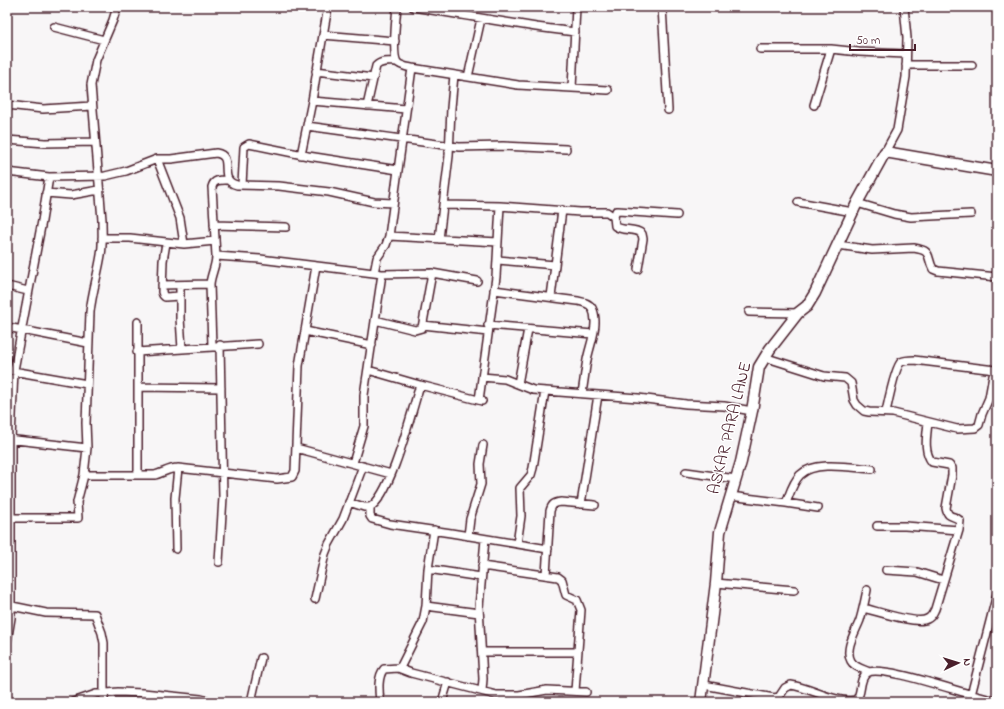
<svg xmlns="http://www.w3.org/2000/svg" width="1004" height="709" font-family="'Indie Flower',sans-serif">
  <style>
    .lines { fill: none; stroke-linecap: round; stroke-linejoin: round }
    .street-casing { stroke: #4a1f2b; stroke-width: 10 }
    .secondary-casing { stroke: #4a1f2b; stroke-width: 13 }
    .street { stroke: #fff; stroke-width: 7 }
    .secondary { stroke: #fff; stroke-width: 10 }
    .labels { text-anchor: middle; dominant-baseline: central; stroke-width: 3; stroke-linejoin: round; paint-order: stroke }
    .street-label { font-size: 17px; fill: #4a1f2b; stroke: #fff }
  </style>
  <rect width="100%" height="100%" fill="#f8f6f7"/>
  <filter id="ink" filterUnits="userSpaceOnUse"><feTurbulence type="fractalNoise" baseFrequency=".025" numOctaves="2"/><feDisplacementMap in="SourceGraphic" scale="8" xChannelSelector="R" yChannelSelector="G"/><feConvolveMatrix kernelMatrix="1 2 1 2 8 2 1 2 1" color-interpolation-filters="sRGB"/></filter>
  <g filter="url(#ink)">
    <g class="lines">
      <defs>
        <path id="street" d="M397,7C396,17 392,54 397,62C400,66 407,67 412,68L518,85L608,90
          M413,7L536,27L575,32
          M662,7L668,110
          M54,27L104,40
          M323,35L395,41
          M760,49H831L859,52L906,54
          M906,65H972
          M316,71L373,78
          M468,77L481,19
          M572,88L576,7
          M312,101L406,109
          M7,105L43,109L92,106
          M814,105L831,49
          M367,106L376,66C382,60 390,62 397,62
          M307,126L459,147L503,146L566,149
          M7,140L45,143L95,142
          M885,152L897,130L906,77L907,38L904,7
          M301,155L312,101L318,64L328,7
          M157,159L180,218L184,244
          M7,172L49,177L105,176L126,171L157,159H171L216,153C236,156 216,180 237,185L279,186L329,192L374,202L393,203
          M242,185L244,147L249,144L308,156L398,170
          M46,193L71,195L99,190
          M798,202L853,212
          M857,203L894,214L911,217L971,214
          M443,205L500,206L580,212H607L614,217L615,226C623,232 634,227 642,234L643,239L638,269
          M614,217L616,211H618L677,215
          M214,225L286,227
          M389,236L498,242
          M102,238H130L184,244L215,241
          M439,239L449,156L451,108L454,75
          M166,243L163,261L162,292L163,295L165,297L180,296
          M838,245L872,250L914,248C933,251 926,256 933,269L938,271L997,277
          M216,256L260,259L382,274L432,273L477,281
          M498,260L555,265
          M374,273L377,258L386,245L389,236L412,68
          M162,285L210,284
          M180,285V318L182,349
          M7,286L28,291
          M494,290L578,301C583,302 589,303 592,308C600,323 590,344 587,360C585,371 584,382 582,393
          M551,297L562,210
          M749,312L798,313
          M375,320L415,330L422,328L432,273
          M138,322V475
          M423,325L488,332
          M488,325L593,334
          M7,327L88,343
          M305,331L372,345
          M212,346L210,284C211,274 216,266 216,256L212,187C214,179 221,180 228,180
          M137,352L258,344
          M764,357L824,376L845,378L851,383L854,400L857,405L864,411L869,412L893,413L957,429L975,428L979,425L982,414L989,398L993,376L997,368
          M7,370L87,384
          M368,370L420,385L482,401
          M482,377L505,379L533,390L638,398L686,404L724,406L752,411
          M518,384L528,329
          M138,387L221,388
          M479,400L496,277L500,206
          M886,412C888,403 895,367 901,362C905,360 910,360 914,360L995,370
          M7,439L87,448
          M296,448L391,474
          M353,463L364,426V395L382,274
          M686,472L736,479
          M84,475H155C163,473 169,468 178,468L277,479L292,477L295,471L299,366L316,266
          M730,496L786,503L818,508
          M349,502L364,507H370C391,496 412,410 420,385
          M786,503C790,493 793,482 800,475C815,460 853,468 872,469
          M581,504L598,395
          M370,507V516L372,519L390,524L451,533L548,549
          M11,518H78L77,502L84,475L87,448L86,423L90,312C92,293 98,274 101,255C103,244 102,232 102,220L91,85L96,60L113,20L117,7
          M877,526H905L959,530
          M468,536L470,519L481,484L480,464L483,445
          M517,544L521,516L520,488L531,475L533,468L545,391
          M176,549L175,498L178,468
          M219,562L223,497L220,345
          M482,566L558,577L562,580L566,595L577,600L581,610L575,691
          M428,569L481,577
          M886,570L917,572L943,580
          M546,575L550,511C552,504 554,503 561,502L595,505
          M716,583L794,590
          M867,590C865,600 863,610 860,620C856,631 844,649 851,661C854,667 863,669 869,672
          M315,599L325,554L329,544L343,519L363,466
          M7,605L46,613L95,614L102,633L104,643V702
          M426,606L479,613
          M863,608C877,611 916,625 927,619C932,617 933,613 935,609L959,530L960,521C955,514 948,520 946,508L952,475V468L949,465L932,462C923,451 927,435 928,422
          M7,642L11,618V439L14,370L42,221L49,177
          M482,652H577
          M398,668L411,673L496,695H519L547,690L586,692
          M704,685L774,698L779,697L785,688L791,685C811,688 836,704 856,700C863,693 858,679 867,673C881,663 974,698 997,701
          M482,691L483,679L479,607L485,539
          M971,695L997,594
          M73,702L96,694L118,692L143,693L201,699L213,702
          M251,702L261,658
          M380,702C379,692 377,677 384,669L398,668L401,666L423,622L426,606L428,569L434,530
          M442,702L448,682"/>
        <path id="secondary" d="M701,702L716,583L720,532L741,462L752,411L759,367L770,349L798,313L807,306L815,293L857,203L885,152L997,171"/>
      </defs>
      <use href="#street" class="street-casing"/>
      <use href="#secondary" class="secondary-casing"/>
      <use href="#street" class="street"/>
      <use href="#secondary" class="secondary"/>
    </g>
  </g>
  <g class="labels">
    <g class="street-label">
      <text transform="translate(730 428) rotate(-76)">ASKAR PARA LANE</text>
    </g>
  </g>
  <rect width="1004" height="709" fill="none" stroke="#fff" stroke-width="24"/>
  <rect x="12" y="12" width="980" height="685" fill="none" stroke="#4a1f2b" stroke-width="1.5" filter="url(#ink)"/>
  <g transform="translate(958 663) rotate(86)" stroke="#ffffff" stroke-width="3" paint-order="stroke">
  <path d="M0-3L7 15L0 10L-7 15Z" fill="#4a1f2b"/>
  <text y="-6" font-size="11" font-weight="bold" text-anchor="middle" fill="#4a1f2b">N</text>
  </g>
  <path d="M850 44v6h65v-6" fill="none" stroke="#4a1f2b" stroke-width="2"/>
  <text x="856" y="44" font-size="12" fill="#4a1f2b" stroke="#ffffff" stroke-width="3" paint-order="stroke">50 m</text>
</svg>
